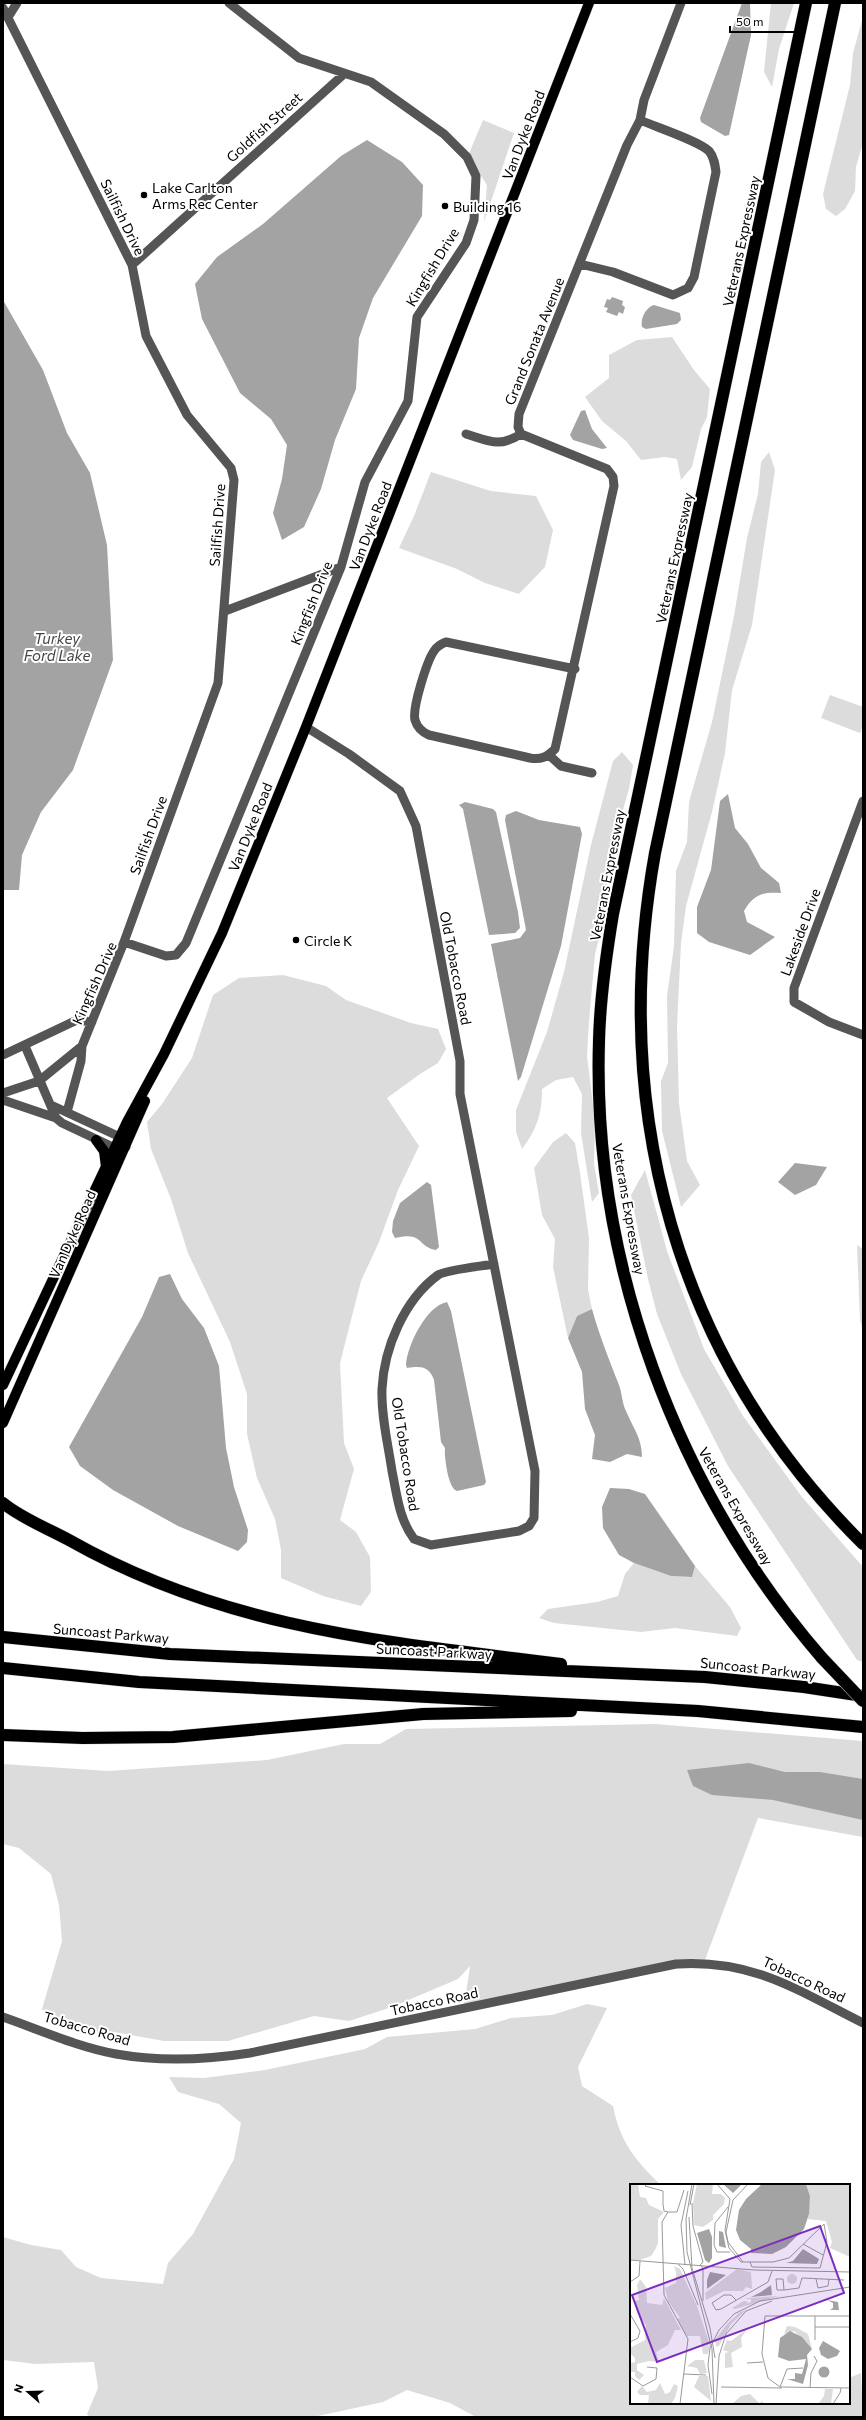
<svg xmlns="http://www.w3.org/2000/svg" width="866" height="2420" font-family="Commissioner,sans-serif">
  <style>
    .green { fill: #dcdcdc }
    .water { fill: #a3a3a3 }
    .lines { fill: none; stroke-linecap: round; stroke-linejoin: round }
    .major-casing { stroke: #dbdbdb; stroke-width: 11 }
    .highway-casing { stroke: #dbdbdb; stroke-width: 13 }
    .minor { stroke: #555; stroke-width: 9 }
    .major { stroke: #000; stroke-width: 10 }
    .highway { stroke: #000; stroke-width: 12 }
    .highway-bridge-casing { stroke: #dbdbdb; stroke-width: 13; stroke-linecap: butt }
    .highway-bridge { stroke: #000; stroke-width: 12 }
    .poi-dot { fill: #000; stroke: #fff; stroke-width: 1.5 }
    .labels { text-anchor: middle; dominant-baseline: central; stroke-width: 4; stroke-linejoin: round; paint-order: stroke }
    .street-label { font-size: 14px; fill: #000; stroke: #fff }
    .poi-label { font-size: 14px; fill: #000; stroke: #fff; text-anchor: start }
    .water-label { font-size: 15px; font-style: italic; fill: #444; stroke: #fff }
    .inset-road { fill: none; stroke: #999; stroke-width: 1 }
    .view { fill: #7b2cbf; fill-opacity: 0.15; stroke: #7b2cbf; stroke-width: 2 }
    .inset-edge { fill: none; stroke: #000; stroke-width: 2 }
  </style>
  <rect width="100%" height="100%" fill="#fff"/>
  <path class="green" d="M771,3H794L779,49L772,87L764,72Z
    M863,17V143L856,167L855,191L845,209L836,216L826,209L823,194L850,85L853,53Z
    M483,120L514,133L484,222L487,185L468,156Z
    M672,337L694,370L710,389L707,417L701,429L692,467L681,480L677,459L665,457L641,460L626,441L602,421L585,397L609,378V355L637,340Z
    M769,452L775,470L752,625L732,690L725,753L712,812L686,906L681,943L677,1026L679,1103L687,1161L700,1185L681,1207L662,1131L661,1081L668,1063L667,996L674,946L676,871L687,842L689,802L712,722L734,616L747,538L758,494L761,462Z
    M431,472L491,491L536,496L553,530L545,567L519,594L485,583L457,569L399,548L414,516Z
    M830,695L863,707V726L860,733L821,718Z
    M622,752L633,765L629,789L610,855L604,919L595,954L589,1021L587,1056L595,1121L594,1164L599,1193L592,1202L581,1133L582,1094L573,1077L556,1080L542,1089C542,1114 537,1129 522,1149L516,1132V1110L547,1032L564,972L591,845L613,761Z
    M283,975L326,986L346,1000L411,1023L438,1029L446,1049L438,1063L420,1074L387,1098L419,1146L398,1190L379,1242L361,1281L340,1363L344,1443L354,1469L340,1520L356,1532L370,1557L371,1592L361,1606L323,1596L281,1578V1550L275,1519L257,1478L247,1434V1394L230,1342L188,1253L171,1199L151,1149L147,1122L162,1104L192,1058L213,995L239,978Z
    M566,1133L575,1143L580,1173L589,1238L588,1290L592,1309L577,1316L568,1338L553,1267L555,1239L542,1215L534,1168L553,1142Z
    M645,1170L667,1251L704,1349L743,1416L802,1497L863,1567V1662L857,1660L728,1466L681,1374L657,1314L648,1279L631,1195Z
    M857,1245L863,1249V1331L860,1320Z
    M634,1563L671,1576L692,1577L695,1566L730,1607L741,1628L737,1636L675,1628L641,1632L554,1623L539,1618L548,1609L597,1602L618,1596L625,1574Z
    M655,1724L863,1741V1837L758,1818L702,1968L666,1969L464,2007L470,1966L458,1979L392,2007L349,2021L314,2016L228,2041H164L114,2032L88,2034L55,2024L42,2009L62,1941L59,1905L51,1874L19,1848L3,1844V1764L108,1771L267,1760L344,1744H380L406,1729Z
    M587,2004L607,2008L578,2067L582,2086L613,2106C620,2142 635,2160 661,2185H631V2403H849V2378L861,2373L863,2417H476L450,2403L407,2390L383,2402L313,2417H89L87,2414L98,2388L94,2362L35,2364L3,2360V2237L31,2245L61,2250L76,2267L101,2278L163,2284L168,2263L193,2234L234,2159L241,2123L219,2104L178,2092L169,2077L204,2078L265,2070L365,2049L387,2037L475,2029L511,2018L552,2015Z"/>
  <path class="water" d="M742,3H750L751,35L729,135L725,136L701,122L700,118Z
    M367,140L402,162L423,185L422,216L373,298L359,338L356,389L335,440L321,489L304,527L282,540L273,513L282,479L287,445L271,419L240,393L202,319L195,284L217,257L263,224L341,156Z
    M612,297L623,301L622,305L625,307L623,314L619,312L617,316L606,312L608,308L604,307L607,299L610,300Z
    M3,300L43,370L67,433L90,473L107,545L113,660L73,770L41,812L22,855L19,890H3Z
    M654,305L680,313L681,320L677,324L646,329L642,327C640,319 646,307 654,305Z
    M585,410L592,429L607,448L602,449L573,440L570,435L581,411Z
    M728,794L735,828L748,844L761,868L779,883L781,893C762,892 754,894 744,911L747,922L775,937L750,955L709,942L697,933V907L711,870L720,801Z
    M465,802L493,809L496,812L518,912L520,928L515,933L489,935L463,809L459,805Z
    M516,811L539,820L580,827L582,834L561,946L521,1077L518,1081L491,944L520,938L526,930L505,820L506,815Z
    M795,1163L827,1167L816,1185L795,1195L778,1182Z
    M427,1182L431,1185L439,1247L436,1250C417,1247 424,1231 395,1238L392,1232L393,1221L400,1203Z
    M170,1274L182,1299L204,1328L219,1366L226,1448L234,1487L248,1530L247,1542L238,1551L178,1526L113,1490L80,1466L69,1447L142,1317L159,1277Z
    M447,1302L451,1311L486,1482L484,1485L457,1491C448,1489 444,1456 445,1448L441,1442L434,1380C429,1366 421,1366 407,1368L406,1365C407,1346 426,1306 447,1302Z
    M592,1309C599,1334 609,1360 619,1385C622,1393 622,1403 626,1411C633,1428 642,1438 642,1457L627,1454L610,1462L592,1459L595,1435L585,1409L582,1372L568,1338L577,1316Z
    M610,1488L629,1489L645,1494L695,1566L692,1577L671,1576L634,1563L619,1555L603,1528L602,1507Z
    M749,1763L785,1772H820L863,1779V1820L773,1800L712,1795L693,1786L687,1770Z"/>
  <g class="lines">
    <defs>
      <path id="major" d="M96,1140L104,1151L106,1167
        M3,1385L127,1122L164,1054L222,933L306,727L589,3
        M3,1423L145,1101"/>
      <path id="highway" d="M806,3L613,914C606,956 600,998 599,1041C592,1264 677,1490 822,1658
        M835,3L655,853C609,1110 675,1358 863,1544
        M3,1503C21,1518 47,1528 69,1540C226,1629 386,1642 561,1664
        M3,1637L170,1654L705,1677L804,1687L863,1696
        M3,1668L139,1682L698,1711L863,1727
        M3,1735L83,1738L173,1737L423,1714L571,1711"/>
    </defs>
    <use href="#major" class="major-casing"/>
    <use href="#highway" class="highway-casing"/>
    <path class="minor" d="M3,8L132,265L146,336L187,415L231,468L234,480L218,683L124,942L82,1046L39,1081L3,1093
      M8,17L17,3
      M580,264L613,272L673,295L688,288L694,277L716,172C715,164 714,157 709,151C699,141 656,127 640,120
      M132,265L344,74
      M466,434C489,441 499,448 521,434
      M225,611L341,567
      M575,669L446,642C441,644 437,646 434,651C427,661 412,708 415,720C417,727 422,732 429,735L530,758C541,760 547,757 555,749L614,486L613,477L607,469L521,434L518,427L519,414L627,145L640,120L644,100L681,3
      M306,727L349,754L400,791L416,826L460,1061V1094L535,1471L534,1518L529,1526L519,1531L431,1545L414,1539C399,1519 397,1495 392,1471C388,1444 381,1416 382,1389C384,1348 404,1300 438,1275C445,1270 483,1266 494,1264
      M549,755L561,766L592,773
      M863,801L794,988V1002L829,1022L863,1035
      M124,942L166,956L176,955L186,943L341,567L365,482L408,401L417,317L466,243L474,220L476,176L467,157L444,134L371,82L299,58L229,3
      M25,1046L56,1118L62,1123L115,1148L126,1147L120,1137L51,1105
      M3,1055L77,1020L92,1022
      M3,1100L56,1118
      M67,1112L81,1061L82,1046
      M3,2017C40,2030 78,2047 116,2054C161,2062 205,2060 250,2053L676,1964C753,1959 797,1990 863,2023"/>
    <use href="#major" class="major"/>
    <use href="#highway" class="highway"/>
    <defs>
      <path id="highway-bridge" d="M822,1658L863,1701"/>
    </defs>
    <use href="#highway-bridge" class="highway-bridge-casing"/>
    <use href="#highway-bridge" class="highway-bridge"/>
  </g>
  <g class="poi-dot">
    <circle cx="144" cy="195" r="4"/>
    <circle cx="445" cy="206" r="4"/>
    <circle cx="296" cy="940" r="4"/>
  </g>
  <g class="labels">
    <g class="street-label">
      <text transform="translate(264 127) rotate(-42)">Goldfish Street</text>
      <text transform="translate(523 135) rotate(-69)">Van Dyke Road</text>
      <text transform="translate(123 217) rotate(64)">Sailfish Drive</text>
      <text transform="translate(741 241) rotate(-78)">Veterans Expressway</text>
      <text transform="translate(432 267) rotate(-59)">Kingfish Drive</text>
      <text transform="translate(534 341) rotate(-68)">Grand Sonata Avenue</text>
      <text transform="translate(217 525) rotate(-86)">Sailfish Drive</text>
      <text transform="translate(370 526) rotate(-69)">Van Dyke Road</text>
      <text transform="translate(674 558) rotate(-78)">Veterans Expressway</text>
      <text transform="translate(311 603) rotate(-68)">Kingfish Drive</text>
      <text transform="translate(250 827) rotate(-68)">Van Dyke Road</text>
      <text transform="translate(148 835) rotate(-70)">Sailfish Drive</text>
      <text transform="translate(607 875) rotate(-79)">Veterans Expressway</text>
      <text transform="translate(800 932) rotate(-70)">Lakeside Drive</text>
      <text transform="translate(456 968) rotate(79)">Old Tobacco Road</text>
      <text transform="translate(94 983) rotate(-66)">Kingfish Drive</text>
      <text transform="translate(629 1209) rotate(80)">Veterans Expressway</text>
      <text transform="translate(72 1234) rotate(-66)">Van Dyke Road</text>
      <text transform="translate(406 1454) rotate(81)">Old Tobacco Road</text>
      <text transform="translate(736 1506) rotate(60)">Veterans Expressway</text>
      <text transform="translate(111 1633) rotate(5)">Suncoast Parkway</text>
      <text transform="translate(434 1651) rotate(3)">Suncoast Parkway</text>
      <text transform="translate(758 1668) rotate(6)">Suncoast Parkway</text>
      <text transform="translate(804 1979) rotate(25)">Tobacco Road</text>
      <text transform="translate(434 2001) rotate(-12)">Tobacco Road</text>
      <text transform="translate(87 2028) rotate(16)">Tobacco Road</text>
    </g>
    <g class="poi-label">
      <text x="152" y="187">Lake Carlton<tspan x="152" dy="16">Arms Rec Center</tspan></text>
      <text x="453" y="206">Building 16</text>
      <text x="304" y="940">Circle K</text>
    </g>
    <g class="water-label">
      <text x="57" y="638">Turkey<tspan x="57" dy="17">Ford Lake</tspan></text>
    </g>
  </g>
  <g transform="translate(630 2184)">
    <rect width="220" height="220" fill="#fff"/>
    <path d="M0,0H8L10,13L16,14L19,21L34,28L28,35V59L25,66L21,72L10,76H0ZM67,0H83L82,10H91L95,14L94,20L83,31V36L73,43L64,41L63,19ZM176,0H220V73L200,64L202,58L196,37L178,35L180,12ZM44,82L50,85L67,122L80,161L78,170H73L70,152H57L47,135L50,134L38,117L35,104L46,99V88ZM107,85L121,88L122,105L116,103L113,107H94L76,116L75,109ZM157 95a5 5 0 1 1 10 0a5 5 0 1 1-10 0ZM10,95L16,103L17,119L32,121L34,114L51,146H45L38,161L26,168L29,178L19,177L7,180V186L14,191L9,196L5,192V188H0L1,179L5,178V174L0,169V164L15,156L16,141L7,129L5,121V117L9,116L7,101ZM149,112L105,125L102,124L114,117L118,118L116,120L121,118V115H115L118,114ZM117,125L101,140L89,162L86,163L85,156L97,140L109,129ZM157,142L165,143L178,150L182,165L164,147L154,150ZM118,144L111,154L112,163L101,169L103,183L95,184V169L99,168L93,166L97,156L101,157ZM65,176H74L77,189L70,190L67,184L57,182ZM69,192H78L81,217L64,203ZM30,199L35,210L40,208L44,200L48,202L45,214L41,220H18L19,211H10L7,208L12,202L17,208L26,206ZM195,205H203L201,220H188L194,212ZM120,210L129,219L133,217V220H102L111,212Z" fill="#dcdcdc"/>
    <path d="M93,0H112L103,9ZM132,0H176L180,12L179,30L174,45L156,63L142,70L121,69V65L110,56L106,46L109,26L116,15ZM79,45L82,53V74L79,79L75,76L67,49ZM89,47L93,48L96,64L89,62ZM173,65L189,75L187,80L156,79L163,77ZM80,88L96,91L77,105V96ZM141,101L142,111L121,113L131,108ZM197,116L208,118L209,126H200L203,124V119ZM160,147L172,153L182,165L177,171L178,181L173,200L157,195H165V189L172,190L176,175L159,177L148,173L150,154ZM193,157L210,167L207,172L198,175L191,171L189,164ZM188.5 188a5.5 5.5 0 1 1 11 0a5.5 5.5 0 1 1-11 0Z" fill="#a3a3a3"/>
    <path class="inset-road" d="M17,0L15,2L33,7V20L34,27L38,28M62,0L56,35L57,68L82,165L84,220M87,0L100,15M100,15L95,46L99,64L111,78H143L159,74L194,40L197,58L190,84L122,83L120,78M62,19L63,42L73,78L69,82M60,21L64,0M98,23L85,39L84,61L87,68H100M59,33L62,84L80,144L85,174M173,60L193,71M0,76L124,86L220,88M113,78L98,58L96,48L103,16L118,0M48,80L53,85L68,121M55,81L51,41L58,7M71,81L73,85V117M186,95L188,104L198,102L199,95M0,98L9,92L10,77M154,106L153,95H146L147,106H154L169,104L172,94L214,96M106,116L101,111H94L82,119L86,126L91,125L138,98L142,87M0,130L10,147L8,154L0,158M185,143H220M185,156V132M117,179L133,178M54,190L76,191M0,193L13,202L26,195L27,184L17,183M91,203L152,204M150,203L157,185L173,184M180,204L181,189L187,177L184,172M220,204L150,203L138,194L132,170L135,132H220M82,210L78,181L80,164L89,146L104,130L130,117L220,103M50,220L58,155L34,111L32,38L38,28H47L54,6M86,220L89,172L96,150L116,127L142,117M203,220L210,209L211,204"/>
    <path class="view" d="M190,42L214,109L27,178L2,111Z"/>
    <rect width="220" height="220" class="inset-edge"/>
  </g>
  <rect width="866" height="2420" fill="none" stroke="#000000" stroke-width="8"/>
  <g transform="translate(28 2392) rotate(290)" stroke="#ffffff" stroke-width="3" paint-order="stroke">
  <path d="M0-3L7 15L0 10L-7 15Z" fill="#000000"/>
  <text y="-6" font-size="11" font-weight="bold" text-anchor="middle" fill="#000000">N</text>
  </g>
  <path d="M730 26v6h67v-6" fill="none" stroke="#000000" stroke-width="2"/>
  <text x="736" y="26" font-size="12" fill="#000000" stroke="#ffffff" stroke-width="3" paint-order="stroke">50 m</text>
</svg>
